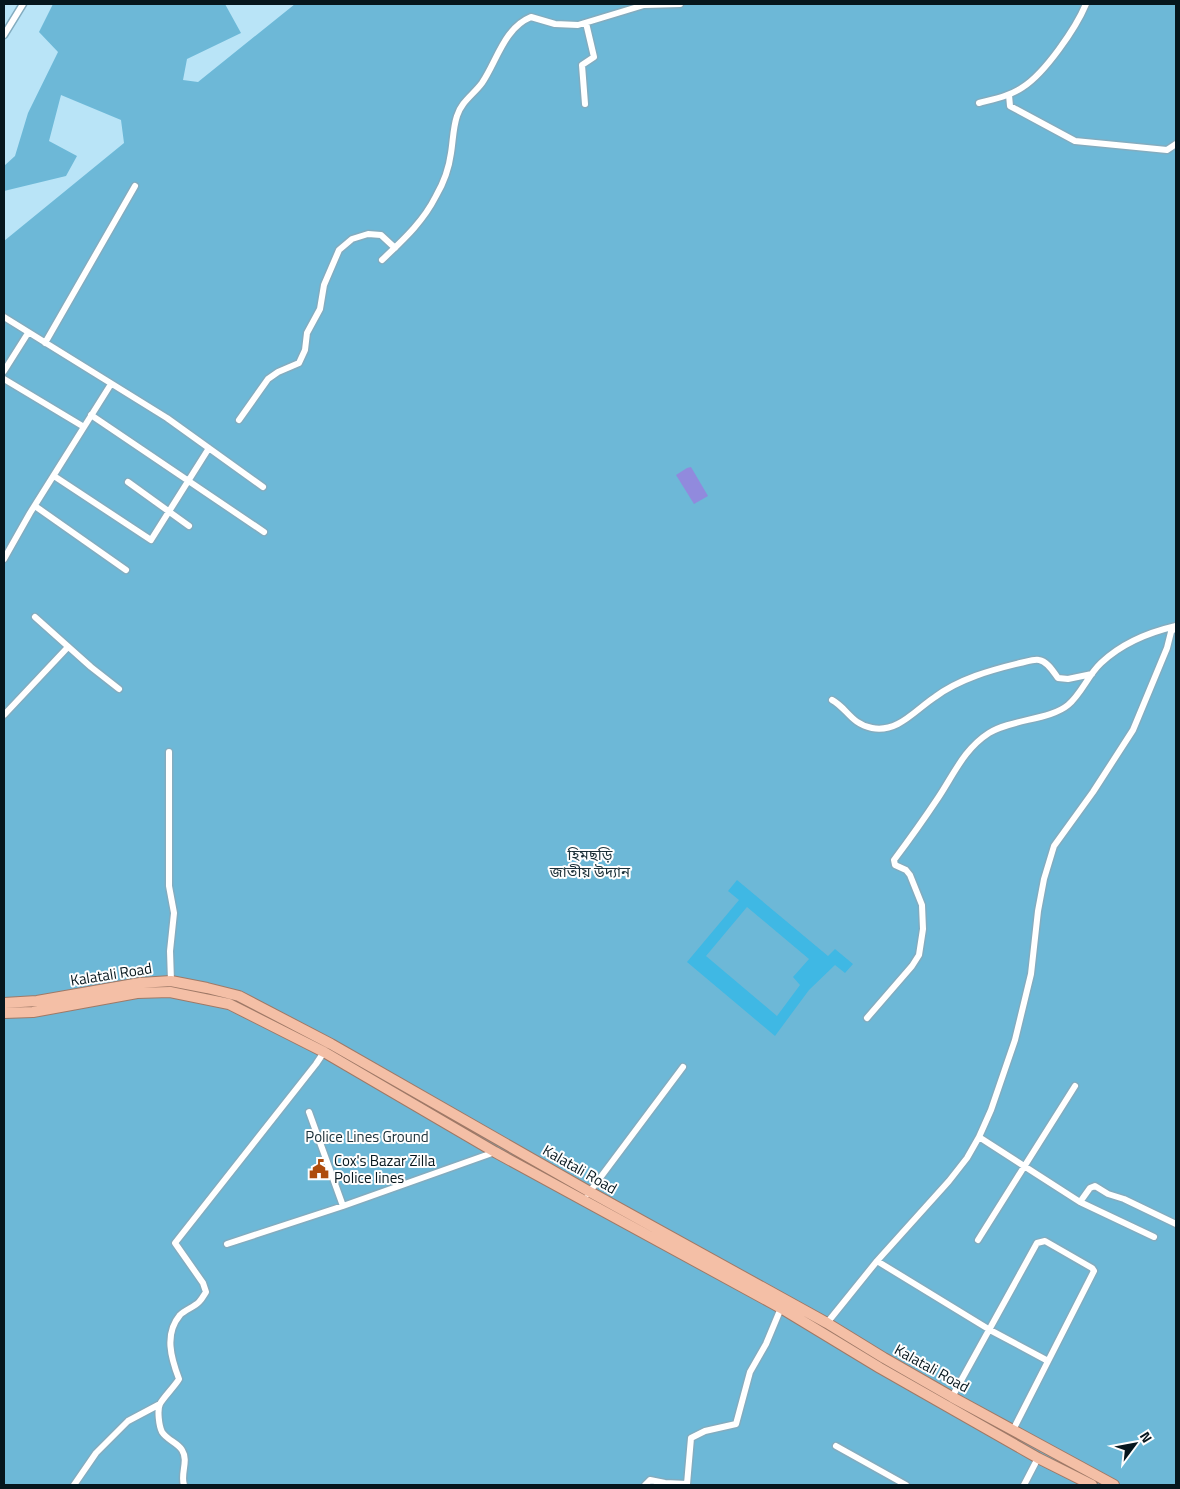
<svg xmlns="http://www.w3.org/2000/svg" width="1180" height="1489" font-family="'Titillium Web','Noto Sans Bengali',sans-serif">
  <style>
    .green { fill: #6db8d7 }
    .forest { fill: #3fb8e4; fill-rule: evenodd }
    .water { fill: #918add }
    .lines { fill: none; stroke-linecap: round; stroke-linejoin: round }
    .minor-casing { stroke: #83acbf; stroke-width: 9 }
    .trunk-casing { stroke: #9f7967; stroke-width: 12 }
    .minor { stroke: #fff; stroke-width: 6 }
    .trunk { stroke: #f4bfa6; stroke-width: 10 }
    .labels { text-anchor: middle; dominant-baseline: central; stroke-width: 4; stroke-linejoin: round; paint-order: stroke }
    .park-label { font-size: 15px; fill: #1b2f37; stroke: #fefefe }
    .street-label { font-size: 15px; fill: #06161d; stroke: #fefefe }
    .poi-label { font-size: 15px; fill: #06161d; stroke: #fefefe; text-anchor: start }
  </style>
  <rect width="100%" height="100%" fill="#b9e4f7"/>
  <path class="green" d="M53,4H225L241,33L187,59L183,80L198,82L295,4H1176V1485H4V241L124,143L121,120L61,95L49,141L77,156L66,176L4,191V166L15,156L28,113L58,52L39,32Z"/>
  <path class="forest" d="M737,880L828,956L835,949L853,964L845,973L835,965L809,990L775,1036L687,962L739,900L728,891ZM747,907L809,959L793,977L800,985L777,1016L706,956Z"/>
  <path class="water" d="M691,467L708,496L694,504L676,475L687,468Z"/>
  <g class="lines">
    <defs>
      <path id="minor" d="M4,35L23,4
        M1009,95L1010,106L1075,141L1167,150L1176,144
        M979,103C994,99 1010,96 1023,87C1045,73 1076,28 1086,4
        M585,104L582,65L594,57L586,23
        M382,260C403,240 423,222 436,196C443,184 449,168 451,153C453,141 453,128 457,116C461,102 474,94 482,83C497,61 504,28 531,17L555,24L578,25L644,5L680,4
        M4,317L167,418L263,487
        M45,343L135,186
        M4,371L28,333
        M4,379L84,427
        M91,415L264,532
        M239,420L268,379L278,372L299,363L305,350L307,333L320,309L324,285L339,250L352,239L368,234L381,235L395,248
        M54,476L151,540L209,448
        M128,482L189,526
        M35,506L126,570
        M4,559L30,513L111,384
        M35,617L91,667L119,689
        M832,700C847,708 851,724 872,728C898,733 915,710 935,697C959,679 991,670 1020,663C1026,662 1033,659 1039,660C1047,661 1053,671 1058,678L1068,679L1092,674
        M4,715L68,647
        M169,752V886L174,913L170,951L171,981
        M867,1018L912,966L919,955L923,929L922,905L910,875L906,870L895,865L894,860C909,840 924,819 938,798C954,774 964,749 989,733C1012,719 1050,720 1068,705C1082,693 1088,675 1101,663C1121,644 1150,632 1176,626
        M309,1112L343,1206
        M979,1137L1080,1202L1154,1237
        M588,1194L683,1067
        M1080,1202L1090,1188L1095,1186L1108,1194L1124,1199L1176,1224
        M978,1240L1075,1086
        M227,1244L343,1206L495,1152
        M877,1261L949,1181L967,1158L979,1137L991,1110L1015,1040L1031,974L1038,911L1044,879L1054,846L1093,792L1133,730L1167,648L1171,632L1176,626
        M827,1323L877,1261L990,1330L1048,1361
        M952,1397L1037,1243L1045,1241L1092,1268L1094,1271L1013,1430
        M836,1446L906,1485
        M74,1485L96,1453L128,1421L160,1404
        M184,1485C180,1474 189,1461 182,1450C178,1443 167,1440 162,1432C159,1426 157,1410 160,1404C162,1399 175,1386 179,1379C171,1358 164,1334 180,1315C185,1310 194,1307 199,1302C202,1299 204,1295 206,1292L203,1283L175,1243L316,1064L324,1052
        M645,1485L650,1480L665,1483L687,1484L691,1438L705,1431L736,1424L750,1372L766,1344L781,1308
        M1024,1485L1038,1458"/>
      <path id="trunk" d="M4,1003L37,1001L140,983L171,981L207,988L239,996L331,1044L590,1192L827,1323L884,1358L952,1397L1114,1485
        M4,1013L33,1012L137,993L170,992L229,1004L324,1052L495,1152L781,1308L880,1368L1038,1458L1092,1485"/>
    </defs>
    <use href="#minor" class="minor-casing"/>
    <use href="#trunk" class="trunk-casing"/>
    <use href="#minor" class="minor"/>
    <use href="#trunk" class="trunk"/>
  </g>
  <defs>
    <symbol id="civic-bare" viewBox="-9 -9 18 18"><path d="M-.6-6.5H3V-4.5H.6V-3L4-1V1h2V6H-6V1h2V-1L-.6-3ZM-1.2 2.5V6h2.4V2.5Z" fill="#ae4c0d" stroke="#fefefe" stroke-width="2.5" paint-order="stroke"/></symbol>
  </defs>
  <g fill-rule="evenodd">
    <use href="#civic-bare" x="305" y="1155" width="28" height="28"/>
  </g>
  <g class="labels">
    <g class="park-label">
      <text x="590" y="854">হিমছড়ি<tspan x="590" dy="17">জাতীয় উদ্যান</tspan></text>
      <text x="367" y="1136">Police Lines Ground</text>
    </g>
    <g class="street-label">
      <text transform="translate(111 974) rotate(-9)">Kalatali Road</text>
      <text transform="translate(580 1169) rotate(30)">Kalatali Road</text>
      <text transform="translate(932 1368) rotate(29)">Kalatali Road</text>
    </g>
    <g class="poi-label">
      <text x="334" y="1160">Cox's Bazar Zilla<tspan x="334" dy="17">Police lines</tspan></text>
    </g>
  </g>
  <rect width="1180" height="1489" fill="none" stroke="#06161d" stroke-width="10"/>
  <g transform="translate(1135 1444) rotate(58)" stroke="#fefefe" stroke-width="4" paint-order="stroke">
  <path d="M0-4L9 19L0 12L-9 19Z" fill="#06161d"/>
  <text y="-8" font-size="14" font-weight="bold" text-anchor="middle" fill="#06161d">N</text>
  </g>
</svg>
